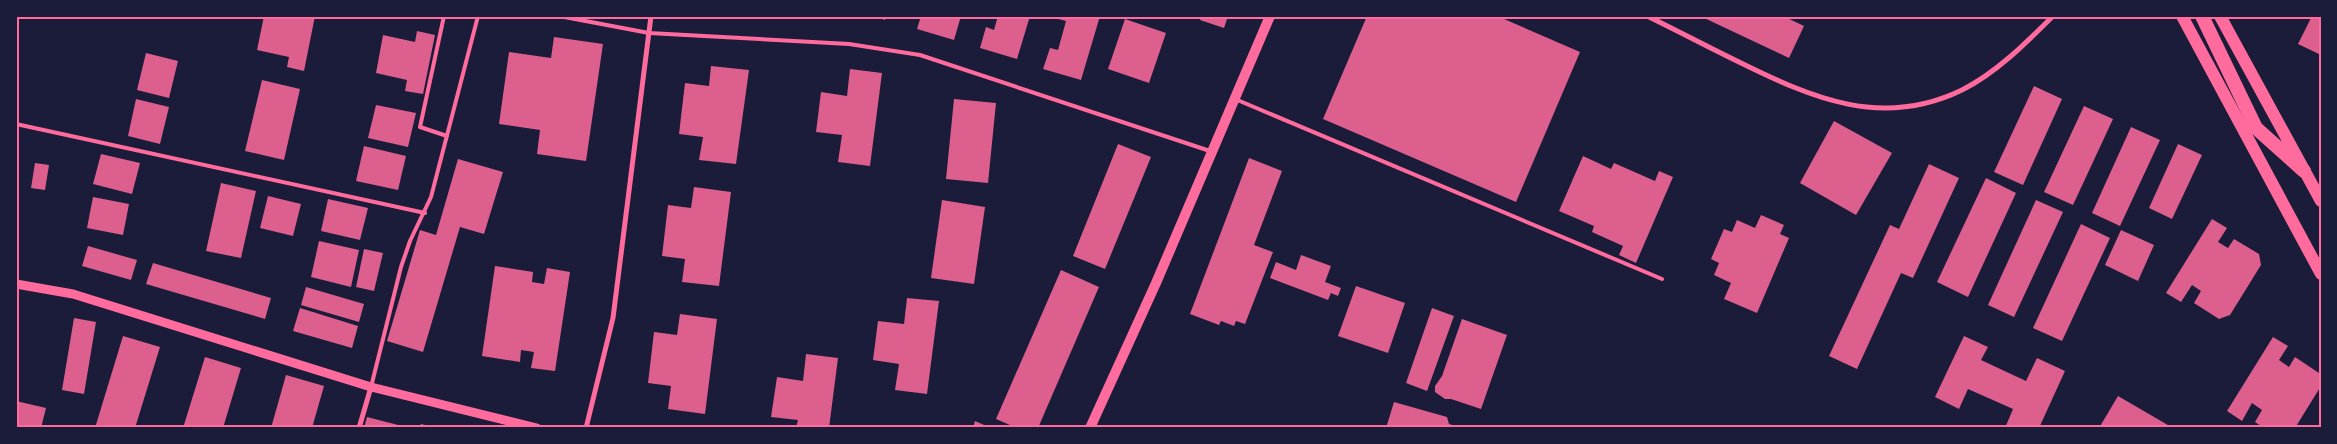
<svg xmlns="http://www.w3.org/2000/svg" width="2337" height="444" font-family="'Varela Round',sans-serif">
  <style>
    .building { fill: #dd5f8e }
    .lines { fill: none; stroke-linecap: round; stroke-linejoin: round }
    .service { stroke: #ff6b9d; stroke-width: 4 }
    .minor { stroke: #ff6b9d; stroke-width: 5 }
    .tertiary { stroke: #ff6b9d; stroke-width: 9 }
    .secondary { stroke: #ff6b9d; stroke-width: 10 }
    .primary { stroke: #ff6b9d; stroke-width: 12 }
    .trunk { stroke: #ff6b9d; stroke-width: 14 }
    .neatline { fill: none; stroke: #ff6b9d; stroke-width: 2 }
  </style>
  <rect width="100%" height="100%" fill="#1b1b3a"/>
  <path class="building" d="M264,16L296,18L297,16H315L304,71L287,67L289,57L257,50Z
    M873,16H886L885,20Z
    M921,16H961L954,40L917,29Z
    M998,16H1030L1017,59L980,48L986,27L994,30Z
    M1059,16H1100L1081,80L1043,69L1050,48L1058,50L1066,21L1058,19Z
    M1202,16H1228L1224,28L1200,20Z
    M1367,16H1497L1580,52L1516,202L1323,119Z
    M1700,16H1783L1804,26L1789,58Z
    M2308,16H2321V55L2298,44L2311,18Z
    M1125,19L1166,33L1149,83L1108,69Z
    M417,31L435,35L423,94L405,91L407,80L376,73L383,35L415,42Z
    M554,37L603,44L586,161L537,154L540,130L499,124L509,52L551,58Z
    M146,53L178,61L169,98L137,90Z
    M711,66L749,70L736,164L699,160L703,137L679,134L685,83L709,86Z
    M850,69L882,73L870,166L838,162L842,135L816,132L821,92L847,96Z
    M262,80L300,89L284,160L245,151Z
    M2034,86L2062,99L2023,185L1994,172Z
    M136,99L169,107L160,144L128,136Z
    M954,99L996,103L988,183L946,179Z
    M376,105L416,113L408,147L368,138Z
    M2084,106L2113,119L2073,205L2044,192Z
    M1834,121L1892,153L1856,215L1800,183Z
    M2131,127L2160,140L2120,226L2092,213Z
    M1118,144L1151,157L1105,269L1073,256Z
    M2178,144L2202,155L2172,219L2149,208Z
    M364,146L406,156L398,190L356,181Z
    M101,154L140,163L132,194L93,184Z
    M1583,156L1611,169L1614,163L1655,181L1659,171L1673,177L1636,263L1619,255L1623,246L1592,232L1594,226L1559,211Z
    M1249,158L1282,171L1254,245L1273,252L1245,324L1236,321L1234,326L1221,321L1219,325L1190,314Z
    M458,159L503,172L484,234L460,227L423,352L387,341L420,230L436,235Z
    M35,163L49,165L45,190L31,188Z
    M1929,164L1959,178L1913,278L1901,273L1857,369L1829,356L1890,225L1899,229Z
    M1986,178L2016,193L1968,297L1937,282Z
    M221,183L256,191L241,258L206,251Z
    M694,187L731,192L719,286L682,282L685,259L662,256L668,205L691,208Z
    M268,196L301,204L293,236L260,228Z
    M93,197L129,204L123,235L87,228Z
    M328,199L368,208L360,240L321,231Z
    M942,200L985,207L974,284L931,278Z
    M2036,200L2063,212L2014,317L1988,305Z
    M1761,215L1784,225L1780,234L1789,238L1757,313L1724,299L1731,283L1714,275L1719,263L1711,259L1724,229L1732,232L1737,220L1755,228Z
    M2212,219L2227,228L2218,242L2228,248L2234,239L2259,254L2261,265L2230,315L2219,319L2194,303L2201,291L2192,285L2181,302L2166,293Z
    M2081,224L2110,238L2062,341L2033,328Z
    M2121,230L2154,245L2138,281L2105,265Z
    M319,241L359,250L351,287L311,277Z
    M88,246L137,260L131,280L82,266Z
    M364,249L383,253L374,291L356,287Z
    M1301,255L1331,266L1325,282L1341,288L1338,296L1331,293L1328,300L1270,278L1276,262L1296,270Z
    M153,263L271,298L265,319L146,284Z
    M495,266L533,272L532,282L544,284L547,268L570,272L555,371L531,368L534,352L521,350L520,362L482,356Z
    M1061,270L1099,287L1038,428H1017L996,419Z
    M1356,286L1405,303L1388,353L1338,336Z
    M306,287L364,304L359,322L301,305Z
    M907,298L939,301L927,394L895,390L899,364L873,360L878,321L904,324Z
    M300,308L358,326L352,348L293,331Z
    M1432,308L1454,316L1427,391L1406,383Z
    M680,314L717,319L705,414L668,409L671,386L648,383L654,332L677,335Z
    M74,318L96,322L84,394L62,390Z
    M1462,319L1507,335L1481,409L1451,399H1445L1435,392V386L1442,376Z
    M123,336L160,347L135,428H95Z
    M1964,336L1988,347L1981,360L2026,381L2037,358L2065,371L2039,428H2005L2013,409L1968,389L1959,409L1935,397Z
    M2273,337L2288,346L2279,360L2289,367L2295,357L2319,373L2321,386L2295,428H2264L2255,422L2262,410L2252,403L2242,421L2227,411Z
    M806,354L838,358L829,428H796L798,420L771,417L777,377L803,381Z
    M205,357L241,368L223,428H183Z
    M286,375L324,386L312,428H271Z
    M2118,396L2173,428H2099Z
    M16,401L46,408L41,428H16Z
    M1394,402L1447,417L1449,424L1462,428H1386Z
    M367,417L406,427V428H364Z
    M975,421L991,428H973Z
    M421,424L433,427V428H419Z"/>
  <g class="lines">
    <path class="service" d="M444,16L420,127L447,136
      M559,16L649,33L849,44L920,55L1210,151
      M1235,99L1662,279
      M16,124L425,213
      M371,387L401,267L410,241L431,197L478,16"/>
    <path class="minor" d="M1647,16C1678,31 1708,47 1739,62C1812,98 1882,129 1962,90C1996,73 2026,43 2053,16
      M359,428L371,387
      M586,428L613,318L651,16"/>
    <path class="tertiary" d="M16,284L73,294L371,387L537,428"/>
    <path class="secondary" d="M1090,428L1156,283L1270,16"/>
    <path class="primary" d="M2182,16L2321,274
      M2220,16L2321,201"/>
    <path class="trunk" d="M2202,16L2256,128L2304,171"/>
  </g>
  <rect width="2337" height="444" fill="none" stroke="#1b1b3a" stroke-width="35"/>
  <rect x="18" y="18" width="2302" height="408" class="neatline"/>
</svg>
